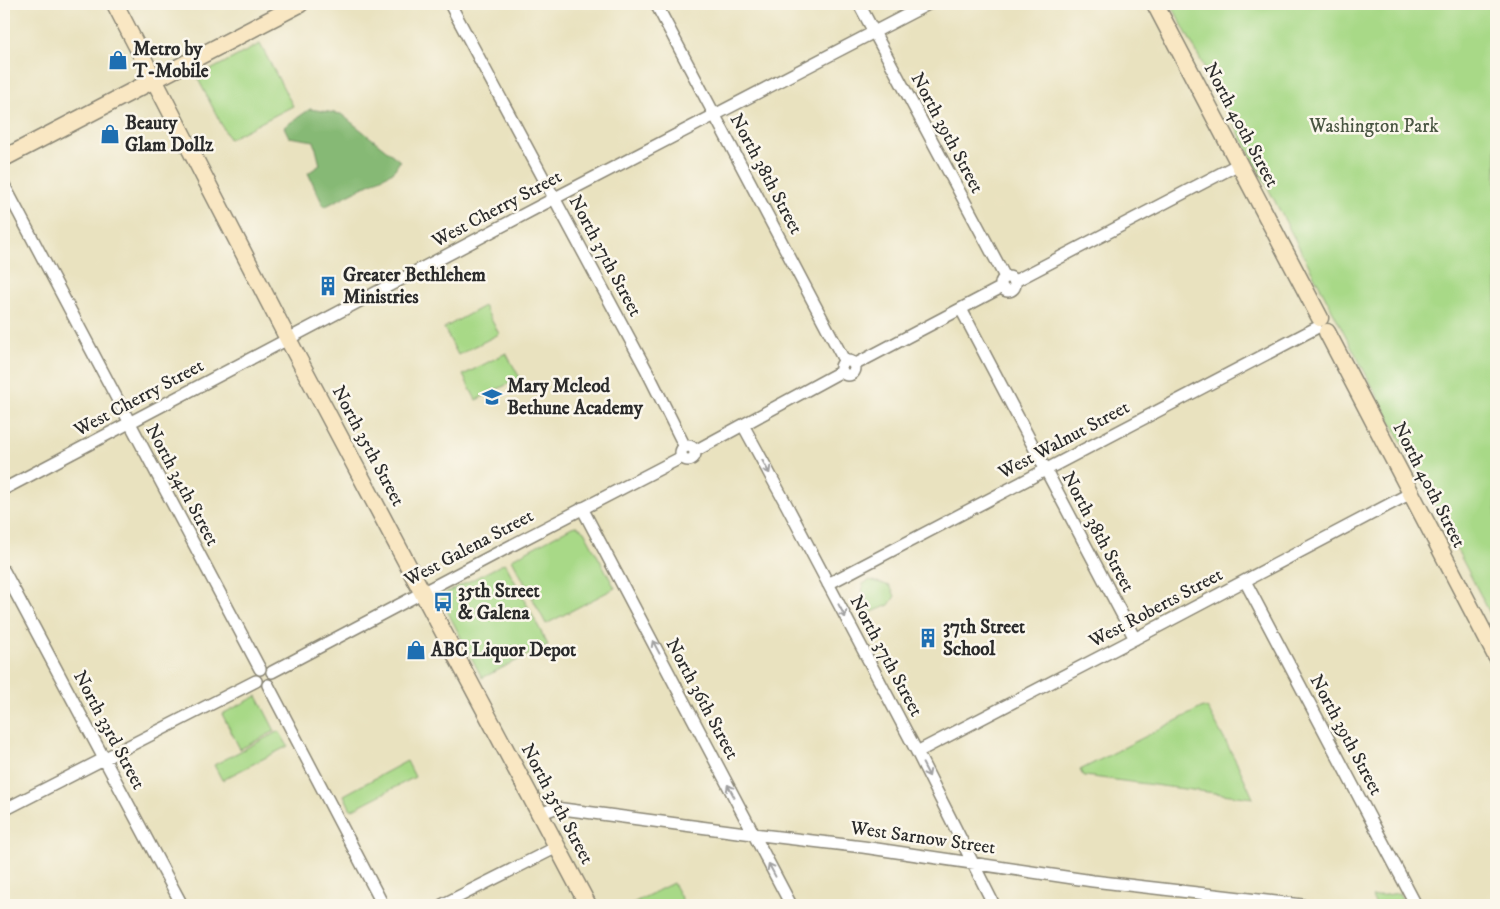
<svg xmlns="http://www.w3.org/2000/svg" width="1500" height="909" font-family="'IM FELL DW Pica',serif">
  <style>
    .green { fill: #a8d987; stroke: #6a8259 }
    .forest { fill: #86b974; stroke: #587250 }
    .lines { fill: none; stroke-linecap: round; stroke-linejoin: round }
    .street-casing { stroke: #8a8675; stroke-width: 14 }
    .secondary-casing { stroke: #8a8675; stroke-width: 19 }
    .street { stroke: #fff; stroke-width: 11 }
    .secondary { stroke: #f9e7c3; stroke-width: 16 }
    .oneway { stroke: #a0a0a0 }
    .labels { text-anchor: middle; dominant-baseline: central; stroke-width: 5; stroke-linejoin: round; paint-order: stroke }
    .poi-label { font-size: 19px; font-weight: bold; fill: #2b2b2b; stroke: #fbf7ec; text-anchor: start }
    .street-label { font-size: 19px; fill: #2b2b2b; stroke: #fbf7ec }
    .park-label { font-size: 19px; fill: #4a5642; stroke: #fbf7ec }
  </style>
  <rect width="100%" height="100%" fill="#fbf7ec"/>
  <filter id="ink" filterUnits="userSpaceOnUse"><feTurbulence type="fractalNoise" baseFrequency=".02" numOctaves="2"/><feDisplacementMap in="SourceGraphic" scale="10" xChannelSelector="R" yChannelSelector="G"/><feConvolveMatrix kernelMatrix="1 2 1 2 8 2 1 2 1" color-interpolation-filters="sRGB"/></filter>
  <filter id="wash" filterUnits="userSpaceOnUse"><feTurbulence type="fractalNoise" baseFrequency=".0096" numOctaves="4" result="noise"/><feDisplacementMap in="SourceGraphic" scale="20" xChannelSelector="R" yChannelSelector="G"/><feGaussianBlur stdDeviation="1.12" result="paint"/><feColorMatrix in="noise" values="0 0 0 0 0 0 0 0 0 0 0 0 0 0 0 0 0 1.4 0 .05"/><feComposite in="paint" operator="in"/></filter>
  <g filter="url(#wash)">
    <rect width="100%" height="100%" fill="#e9e2bf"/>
    <path class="green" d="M1171,4H1496V625L1388,416Z
      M260,44L293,106L229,139L197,77Z
      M484,306L499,334L458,355L444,328Z
      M506,353L520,378L476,400L463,375Z
      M577,526L584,531L615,588L546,624L512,559L572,527Z
      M505,563L548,645L482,678L441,599L442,595Z
      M870,580L890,586L895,596L889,605L867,614L861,611L863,584Z
      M257,696L275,731L240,749L222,714Z
      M1203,707L1208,709L1238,765L1253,798L1085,776L1082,774L1080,770Z
      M279,731L288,746L222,780L214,765Z
      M407,761L415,777L351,810L344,795Z
      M673,883L685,905H629Z
      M1399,893L1406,905H1376L1372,897Z"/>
    <path class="forest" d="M310,109L341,114L400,161L393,172L324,207L308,173L320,165L314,141L289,137L284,127Z"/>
  </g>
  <g filter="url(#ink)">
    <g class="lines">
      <defs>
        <path id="street" d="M450,4L647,371L685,447
          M656,4L845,362
          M859,4L1005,277
          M4,185L260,669
          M1001 284a7 7 0 1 1 14 0a7 7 0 1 1-14 0Z
          M1015,281L1239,164
          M961,309L1135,639
          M841 368a7 7 0 1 1 14 0a7 7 0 1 1-14 0Z
          M854,365L1002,287
          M743,425L786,504L917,752L994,905
          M681 453a7 7 0 1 1 14 0a7 7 0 1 1-14 0Z
          M695,451L842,371
          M4,489L555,198L928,4
          M582,508L791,905
          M4,571L182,905
          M1245,581L1416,905
          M828,584L1316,328
          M272,672L503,550L682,457
          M268,685L383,905
          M917,752L1123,645L1411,493
          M4,810L256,681
          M540,814L555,808L753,834L863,847L1093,881L1302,905
          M442,905L557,847"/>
        <path id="secondary" d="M115,4L288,339L588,905
          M1155,4L1320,318
          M4,158L300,4
          M1327,332L1496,656"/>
      </defs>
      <use href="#street" class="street-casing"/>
      <use href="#secondary" class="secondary-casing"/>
      <use href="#street" class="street"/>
      <use href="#secondary" class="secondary"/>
    </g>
    <defs><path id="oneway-shaft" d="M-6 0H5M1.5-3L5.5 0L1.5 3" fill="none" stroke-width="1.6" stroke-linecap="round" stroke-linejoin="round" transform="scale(1.25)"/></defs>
    <g class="oneway">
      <use href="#oneway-shaft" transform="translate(766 467) rotate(61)"/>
      <use href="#oneway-shaft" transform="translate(842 611) rotate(62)"/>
      <use href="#oneway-shaft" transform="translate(656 647) rotate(-118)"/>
      <use href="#oneway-shaft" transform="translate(926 770) rotate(63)"/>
      <use href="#oneway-shaft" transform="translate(731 791) rotate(-118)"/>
      <use href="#oneway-shaft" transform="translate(772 870) rotate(-118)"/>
    </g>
  </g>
  <defs>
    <symbol id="shop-bare" viewBox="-9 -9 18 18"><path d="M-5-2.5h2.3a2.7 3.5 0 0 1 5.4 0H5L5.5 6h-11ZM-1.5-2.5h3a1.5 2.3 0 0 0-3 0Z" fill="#1f6fb2" stroke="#fbf7ec" stroke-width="2.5" paint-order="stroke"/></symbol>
    <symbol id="building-bare" viewBox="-9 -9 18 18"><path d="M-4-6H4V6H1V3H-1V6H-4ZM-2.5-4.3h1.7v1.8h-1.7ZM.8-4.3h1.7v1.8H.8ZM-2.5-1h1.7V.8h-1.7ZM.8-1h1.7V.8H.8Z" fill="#1f6fb2" stroke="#fbf7ec" stroke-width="2.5" paint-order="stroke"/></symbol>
    <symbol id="school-bare" viewBox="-9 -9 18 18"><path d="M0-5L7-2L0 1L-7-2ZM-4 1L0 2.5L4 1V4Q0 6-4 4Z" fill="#1f6fb2" stroke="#fbf7ec" stroke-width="2.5" paint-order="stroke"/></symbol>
    <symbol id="bus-bare" viewBox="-9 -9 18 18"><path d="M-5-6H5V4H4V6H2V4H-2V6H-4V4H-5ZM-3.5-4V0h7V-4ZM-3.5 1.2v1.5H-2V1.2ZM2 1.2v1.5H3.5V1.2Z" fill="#1f6fb2" stroke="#fbf7ec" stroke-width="2.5" paint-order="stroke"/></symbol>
  </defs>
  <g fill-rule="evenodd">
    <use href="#shop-bare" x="104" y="46" width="28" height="28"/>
    <use href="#shop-bare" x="96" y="120" width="28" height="28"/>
    <use href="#building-bare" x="314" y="272" width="28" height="28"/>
    <use href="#school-bare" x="478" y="383" width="28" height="28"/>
    <use href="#bus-bare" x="429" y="588" width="28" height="28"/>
    <use href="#building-bare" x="914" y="624" width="28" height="28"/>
    <use href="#shop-bare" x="402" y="636" width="28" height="28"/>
  </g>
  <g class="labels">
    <g class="poi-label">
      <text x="133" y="49">Metro by<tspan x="133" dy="22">T-Mobile</tspan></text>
      <text x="125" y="123">Beauty<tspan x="125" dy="22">Glam Dollz</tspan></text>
      <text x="343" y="275">Greater Bethlehem<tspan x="343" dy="22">Ministries</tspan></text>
      <text x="507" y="386">Mary Mcleod<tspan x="507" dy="22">Bethune Academy</tspan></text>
      <text x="458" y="591">35th Street<tspan x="458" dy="22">&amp; Galena</tspan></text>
      <text x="943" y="627">37th Street<tspan x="943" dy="22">School</tspan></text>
      <text x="431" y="650">ABC Liquor Depot</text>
    </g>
    <g class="street-label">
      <text transform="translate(1241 125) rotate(62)">North 40th Street</text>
      <text transform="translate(947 133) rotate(62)">North 39th Street</text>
      <text transform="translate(766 174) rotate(62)">North 38th Street</text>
      <text transform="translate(497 209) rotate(-28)">West Cherry Street</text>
      <text transform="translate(605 256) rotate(62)">North 37th Street</text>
      <text transform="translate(139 398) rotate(-28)">West Cherry Street</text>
      <text transform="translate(1064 440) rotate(-28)">West Walnut Street</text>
      <text transform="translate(368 446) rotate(62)">North 35th Street</text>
      <text transform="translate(182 485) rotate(62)">North 34th Street</text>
      <text transform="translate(1429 485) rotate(63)">North 40th Street</text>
      <text transform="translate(1098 532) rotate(62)">North 38th Street</text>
      <text transform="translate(469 548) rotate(-28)">West Galena Street</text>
      <text transform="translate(1156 608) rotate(-28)">West Roberts Street</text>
      <text transform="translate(886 656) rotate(62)">North 37th Street</text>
      <text transform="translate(702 699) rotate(62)">North 36th Street</text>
      <text transform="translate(109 730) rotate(62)">North 33rd Street</text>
      <text transform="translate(1346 735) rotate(62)">North 39th Street</text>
      <text transform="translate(557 804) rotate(62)">North 35th Street</text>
      <text transform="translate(923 838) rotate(8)">West Sarnow Street</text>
    </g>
    <g class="park-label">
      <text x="1374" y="126">Washington Park</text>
    </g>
  </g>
  <rect width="1500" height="909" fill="none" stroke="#fbf7ec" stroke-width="20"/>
</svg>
